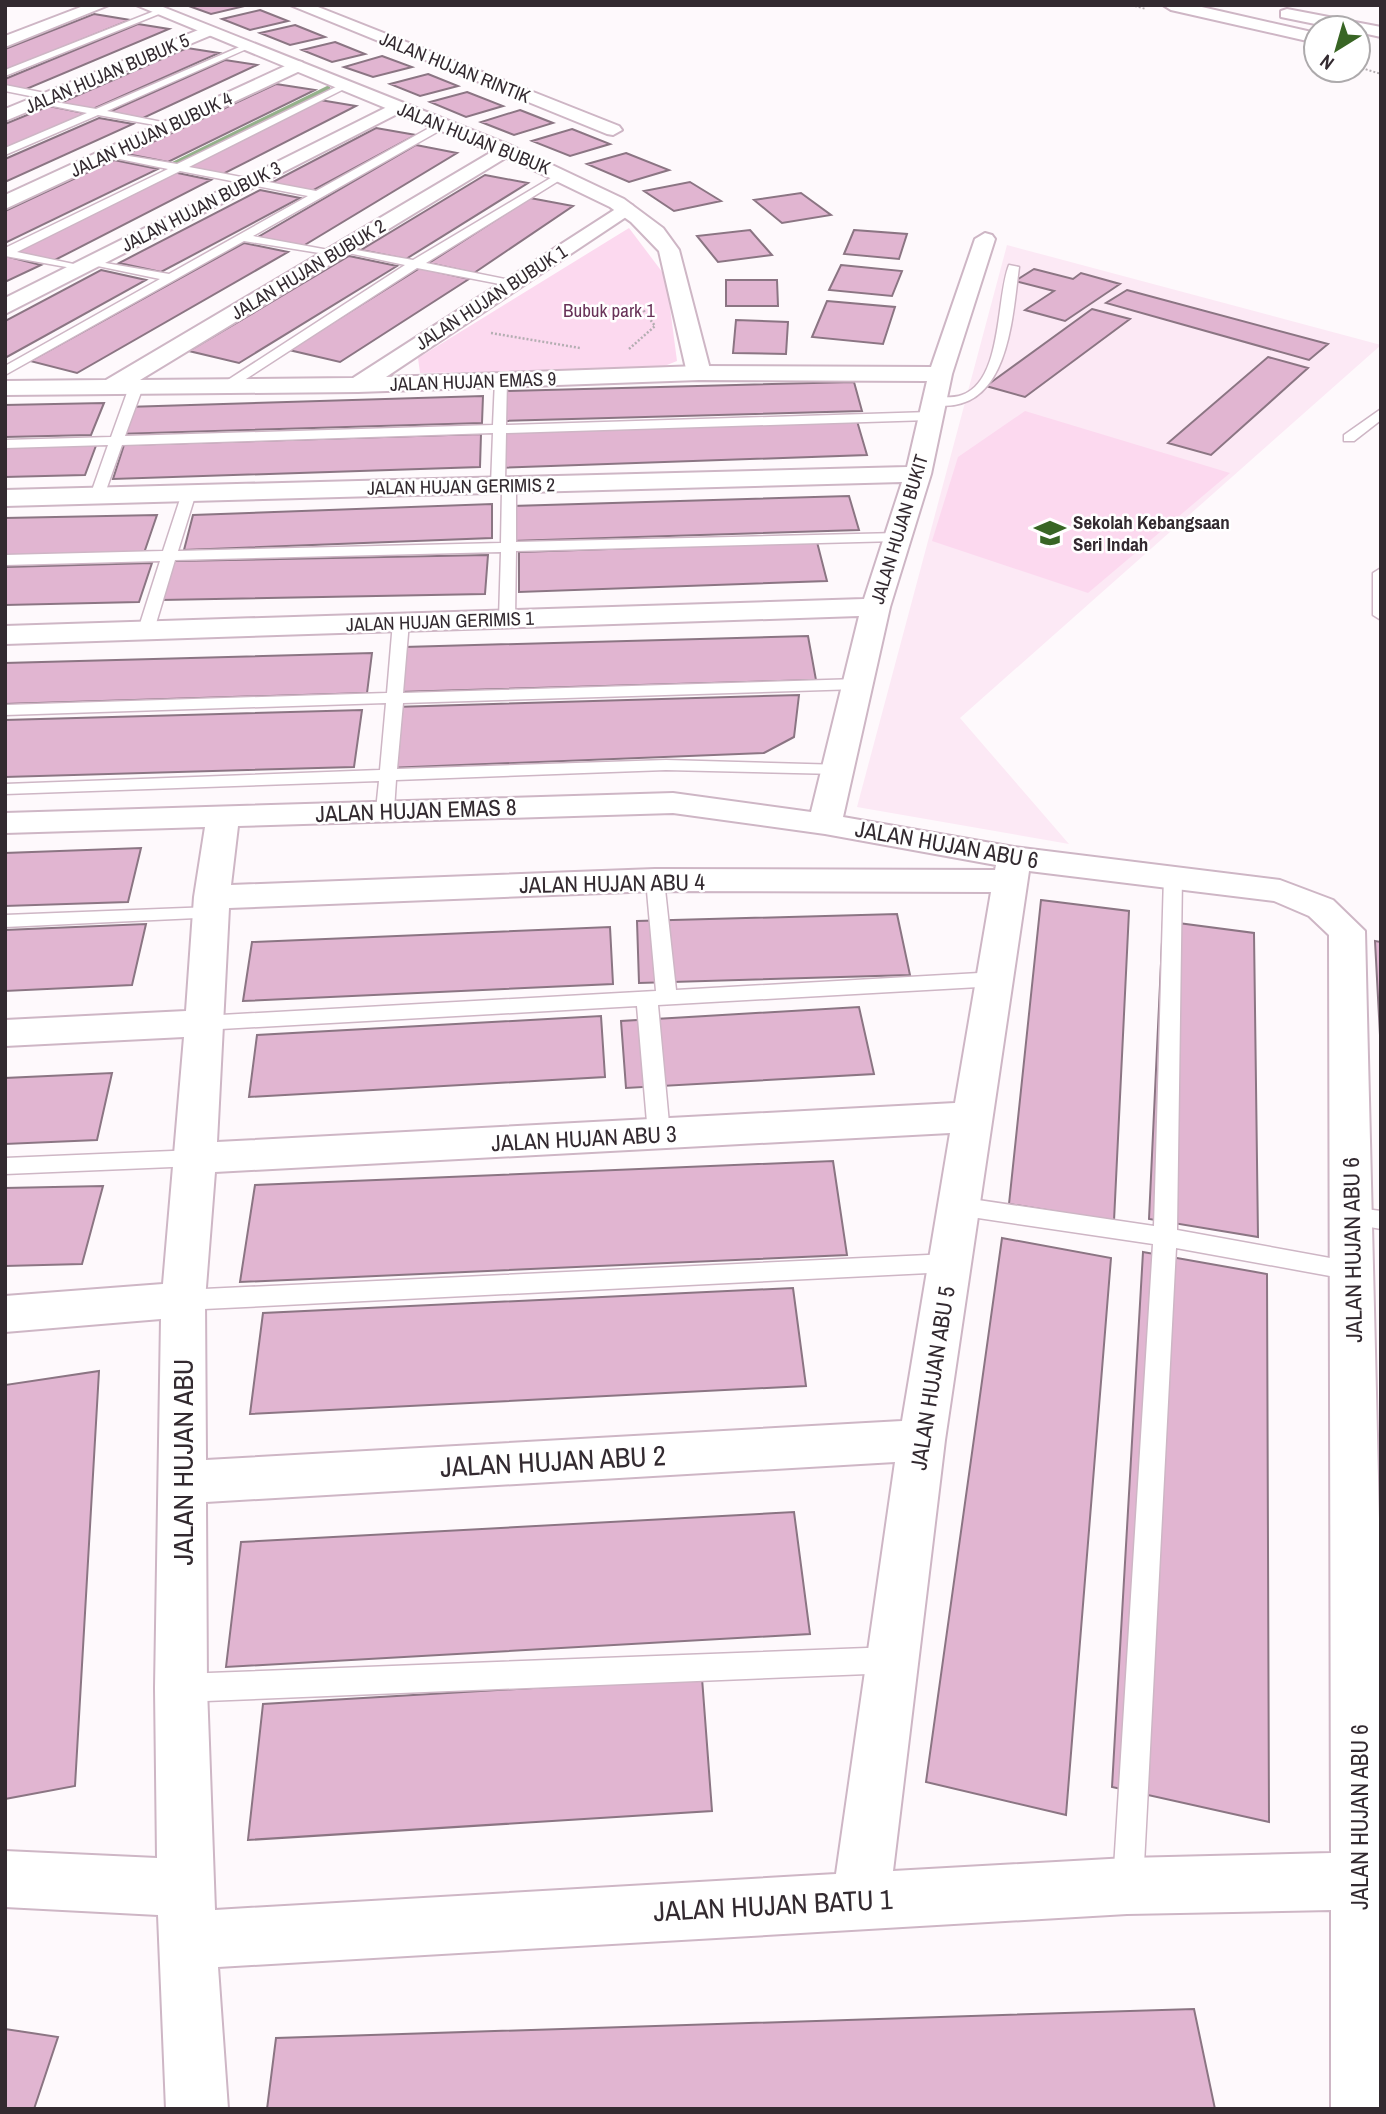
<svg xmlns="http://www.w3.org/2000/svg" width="1386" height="2114" font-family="'Archivo Narrow',sans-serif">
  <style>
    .built { fill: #fce9f5 }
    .green { fill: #fcd9ef }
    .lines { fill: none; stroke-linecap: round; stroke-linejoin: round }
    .stream { stroke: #95b18b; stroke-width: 4.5 }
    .building { fill: #e1b5d1; stroke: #8b7583; stroke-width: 2 }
    .service-casing { stroke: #ceb6c5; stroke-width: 3 }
    .minor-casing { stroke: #ceb6c5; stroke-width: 4 }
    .tertiary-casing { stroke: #ceb6c5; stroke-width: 4 }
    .motorway-casing { stroke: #ceb6c5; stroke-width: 4 }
    .path-far1 { stroke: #b4aeb2; stroke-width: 2; stroke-dasharray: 2 2; stroke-linecap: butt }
    .path { stroke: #b4aeb2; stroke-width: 2.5; stroke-dasharray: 2 2; stroke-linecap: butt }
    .service { fill: #fff; fill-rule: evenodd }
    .minor { fill: #fff; fill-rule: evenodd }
    .tertiary { fill: #fff; fill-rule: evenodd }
    .motorway { fill: #fff; fill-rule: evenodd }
    .labels { text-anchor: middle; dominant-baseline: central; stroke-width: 5; stroke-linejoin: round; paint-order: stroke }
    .far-street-label { font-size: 19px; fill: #332a30; stroke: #fff }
    .far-park-label { font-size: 19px; fill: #683258; stroke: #fff }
    .far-poi-label { font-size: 19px; font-weight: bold; fill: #332a30; stroke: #fff; text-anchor: start }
    .street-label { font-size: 23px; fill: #332a30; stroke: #fff }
    .near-street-label { font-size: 28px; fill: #332a30; stroke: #fff }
  </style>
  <rect width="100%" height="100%" fill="#fef9fc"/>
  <path class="built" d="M1007,245L1381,345L960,718L1069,844L857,807Z"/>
  <path class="green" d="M629,228L666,277L677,361L657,369L420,373L418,358Z
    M1025,411L1230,473L1088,593L932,541L958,457Z"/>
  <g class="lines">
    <path class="stream" d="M165,168L328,88"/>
  </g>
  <path class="building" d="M186,5H243L245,6L211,14Z
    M260,10L288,21L250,30L222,19Z
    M94,14L130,20L5,71V49Z
    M138,24L169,29L24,90L5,87V79Z
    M295,25L325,37L290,45L260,33Z
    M335,42L365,54L332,62L302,50Z
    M187,48L219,53L93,109L60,103Z
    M382,56L412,67L373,77L344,67Z
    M225,60L257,65L141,119L107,113Z
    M428,74L458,86L420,96L390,84Z
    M276,84L315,90L168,162L127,154Z
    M467,92L503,106L466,117L430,102Z
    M320,100L356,106L221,175L184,167Z
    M49,106L89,114L5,150V124Z
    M520,110L553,123L514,135L481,122Z
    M99,118L133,124L5,182V159Z
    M376,128L416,135L310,192L269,184Z
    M572,129L610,144L570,156L532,141Z
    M416,145L457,153L303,246L258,237Z
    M626,153L669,170L629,182L587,164Z
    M114,160L158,169L5,243V211Z
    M173,172L211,180L53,261L12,252Z
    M485,175L528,183L406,259L361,250Z
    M690,182L721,201L674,211L644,191Z
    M260,190L300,198L161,272L119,263Z
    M801,193L831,215L782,223L754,200Z
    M530,198L573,206L474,273L429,263Z
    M750,230L772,255L718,262L697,236Z
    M854,230L907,234L899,259L844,254Z
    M244,243L288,252L77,373L30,361Z
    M5,256L41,265L5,282Z
    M349,256L397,266L239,363L189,351Z
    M841,265L902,271L892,296L829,290Z
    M420,268L469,279L340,362L289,350Z
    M1034,269L1073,279L1081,273L1120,284L1065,321L1025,310L1054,291L1015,281Z
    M101,270L146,280L5,358V321Z
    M726,280H777L778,306H726Z
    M1127,290L1328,344L1309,360L1106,303Z
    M827,301L895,307L883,344L812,337Z
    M1092,309L1130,319L1025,397L986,386Z
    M736,320L788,322L786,354L733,353Z
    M1268,357L1308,368L1211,455L1168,443Z
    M854,382L862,411L503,421L504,391Z
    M483,396L482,423L117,434L126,407Z
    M104,403L91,435L5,437V405Z
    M857,421L867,455L497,468V433Z
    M481,434L480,467L113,479L124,445Z
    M97,443L85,475L5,477V446Z
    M849,496L859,530L511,541L512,506Z
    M492,504V538L184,550L193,515Z
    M157,515L144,553L5,556V518Z
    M817,542L827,581L519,592V552Z
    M488,555L485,594L161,600L174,561Z
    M152,563L139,602L5,605V567Z
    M808,636L816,680L399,692L404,647Z
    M372,653L367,693L5,704V663Z
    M799,695L794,737L764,753L387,768L394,707Z
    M362,710L354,767L5,777V720Z
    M141,848L128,902L5,906V853Z
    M1041,900L1129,911L1114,1221L1009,1204Z
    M897,914L910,975L639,983L637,921Z
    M1163,921L1254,933L1258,1237L1149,1219Z
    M146,924L132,985L5,991V930Z
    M610,927L613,984L243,1001L252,942Z
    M1375,941L1381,942V1054Z
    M859,1007L874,1074L626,1088L621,1021Z
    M601,1016L605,1077L249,1097L257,1035Z
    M112,1073L97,1140L5,1144V1078Z
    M833,1161L847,1255L240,1282L255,1185Z
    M103,1186L82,1264L5,1266V1188Z
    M1002,1238L1111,1258L1066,1815L926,1782Z
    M1143,1252L1267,1274L1269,1822L1112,1787Z
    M793,1288L806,1386L250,1414L263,1313Z
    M99,1371L75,1786L5,1799V1385Z
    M794,1512L810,1634L226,1667L241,1542Z
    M702,1678L712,1811L248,1840L263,1704Z
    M1194,2009L1215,2109H267L276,2038Z
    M5,2029L58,2037L34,2109H5Z"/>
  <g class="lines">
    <defs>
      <path id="service" d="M157,10L164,12L5,76V70Z
        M244,45L251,47L107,111L172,124V128L98,115L5,155V148L87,113L38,103V99L96,109Z
        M342,84L350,86L189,167L316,191L438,123H446V127L253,236L334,251L340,254L338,256L244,241L5,375V366L160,279L88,264V260L169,274L308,196L180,171L17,252L83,266V270L5,256V248L168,169L105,156V152L177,164Z
        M5,85L50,94L55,97L50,100L5,91Z
        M559,173L568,175L426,263L515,281V287L417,268L232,388L220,385L405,265L339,251V247L413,260Z
        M1009,265L1019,267C1012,321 1008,420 929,404V398C940,396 952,399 962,395C1003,381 996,297 1009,265Z
        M501,376L507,380L506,425L930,412L937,416L930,420L506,433L505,482L516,485V542L898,533L905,537L898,541L516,551L515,619L507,624L499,619L501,552L175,560L154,630L146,635L138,630L160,561L5,565V555L163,551L182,493L189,489L196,493L178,551L501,543L502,488L491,485L493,433L122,445L104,496L97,500L90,496L108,445L5,448V440L111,437L129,387L136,383L143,387L125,436L493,425L495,380Z
        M1381,409V420L1354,441H1344V435Z
        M1381,568V620L1373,615V573Z
        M401,617L409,622L403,693L858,679L866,684L858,689L403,703L397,769L666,760L843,765L846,769L837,774L666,770L396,780L394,810L385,815L376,810L379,781L5,794V784L380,770L386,703L5,715V705L387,693L393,622Z
        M1173,870L1182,876L1177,1230L1352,1262L1360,1264L1364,1271L1360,1278L1352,1280L1176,1248L1143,1884L1139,1895L1128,1899L1117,1895L1113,1884L1153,1244L958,1215L950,1212L947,1206L950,1200L958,1197L1154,1226L1164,876Z
        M655,874L664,880L676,990L997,972L1007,979L997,986L658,1005L670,1134L667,1140H651L648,1134L637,1006L203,1030L193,1023L203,1016L656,991L646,880Z
        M211,907L221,913L218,917L5,927V915Z
        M196,1150L204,1152L207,1158L204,1164L196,1166L5,1174V1158Z
        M1350,1207L1381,1211V1229L1342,1222L1339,1216L1342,1210Z
        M949,1254L957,1256L961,1263L957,1270L949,1272L183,1310L175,1307L171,1300L175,1293L183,1290Z
        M893,1647L903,1651L907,1660L903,1669L893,1673L181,1702L171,1698L167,1688L171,1678L181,1674Z"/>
      <path id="minor" d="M86,5H109L5,47V36Z
        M290,5H313L619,126L622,130L613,135L607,134Z
        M208,26L216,31L214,34L5,121V109Z
        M296,61L302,62L304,66L302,70L5,209V195Z
        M397,102L406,107L403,111L5,314V298Z
        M505,144L514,150L512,154L140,380L353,378L625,203L632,205L635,209L632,213L386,377L699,366L931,367L975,239L985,233L992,235L995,239L952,374L931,474L890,607L843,817L1014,847L1280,880L1333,900L1365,931L1381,1603V2109H1331V1910L1127,1914L218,1967L228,2109H166L158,1915L5,1907V1851L157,1858L155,1688L161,1319L5,1332V1296L163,1284L184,1037L5,1046V1020L186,1011L194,897L205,827L5,833V813L673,793L811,812L859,616L5,644V626L864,599L902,482L5,506V490L907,467L927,381L699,380L358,392L5,395V381L106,380ZM673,813L825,834L996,865L995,870L655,869L231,885L238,826ZM1029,871L1274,901L1309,916L1329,935L1331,1853L1127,1858L893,1871L945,1440ZM655,891L991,892L955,1103L217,1142L229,908ZM950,1133L902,1421L206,1460L205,1300L215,1172ZM895,1462L836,1874L215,1910L207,1688L206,1502Z"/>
      <path id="tertiary" d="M136,5H158L512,146L624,199L663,228L679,250L711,373L707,378H691L687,373L659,251L631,222L610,207L519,163Z"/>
      <path id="motorway" d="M1163,5H1193L1316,33V43L1171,10Z
        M1287,9L1381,27V37L1358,32V28H1335L1281,17V11Z"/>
    </defs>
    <use href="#service" class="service-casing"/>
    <use href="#minor" class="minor-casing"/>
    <use href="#tertiary" class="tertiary-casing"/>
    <use href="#motorway" class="motorway-casing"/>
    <path class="path-far1" d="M1131,5L1146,9
      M1358,67L1381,74"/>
    <path class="path" d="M491,333L580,348
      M629,349L655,326L641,307"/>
    <use href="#service" class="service"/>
    <use href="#minor" class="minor"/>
    <use href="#tertiary" class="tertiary"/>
    <use href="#motorway" class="motorway"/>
  </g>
  <defs>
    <symbol id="school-bare" viewBox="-9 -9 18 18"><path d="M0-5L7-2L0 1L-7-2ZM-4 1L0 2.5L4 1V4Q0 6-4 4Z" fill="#386524" stroke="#fff" stroke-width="2.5" paint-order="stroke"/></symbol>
  </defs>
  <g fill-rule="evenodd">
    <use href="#school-bare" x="1028" y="511" width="44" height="44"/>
  </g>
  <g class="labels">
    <g class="far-street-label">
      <text transform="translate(455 67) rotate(22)">JALAN HUJAN RINTIK</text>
      <text transform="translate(107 73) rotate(-23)">JALAN HUJAN BUBUK 5</text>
      <text transform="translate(151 134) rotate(-25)">JALAN HUJAN BUBUK 4</text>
      <text transform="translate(474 138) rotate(22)">JALAN HUJAN BUBUK</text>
      <text transform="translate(201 206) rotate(-27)">JALAN HUJAN BUBUK 3</text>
      <text transform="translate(308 269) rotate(-31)">JALAN HUJAN BUBUK 2</text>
      <text transform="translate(491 297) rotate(-33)">JALAN HUJAN BUBUK 1</text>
      <text transform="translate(473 381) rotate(-2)">JALAN HUJAN EMAS 9</text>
      <text transform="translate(461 486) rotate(-1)">JALAN HUJAN GERIMIS 2</text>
      <text transform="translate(899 529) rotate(-73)">JALAN HUJAN BUKIT</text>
      <text transform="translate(440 621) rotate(-2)">JALAN HUJAN GERIMIS 1</text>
    </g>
    <g class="far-park-label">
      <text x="609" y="310">Bubuk park 1</text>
    </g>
    <g class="far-poi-label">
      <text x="1073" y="522">Sekolah Kebangsaan<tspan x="1073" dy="22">Seri Indah</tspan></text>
    </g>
    <g class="street-label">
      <text transform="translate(416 810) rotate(-2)">JALAN HUJAN EMAS 8</text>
      <text transform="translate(947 844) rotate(10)">JALAN HUJAN ABU 6</text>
      <text transform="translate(612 883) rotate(-1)">JALAN HUJAN ABU 4</text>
      <text transform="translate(584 1138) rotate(-3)">JALAN HUJAN ABU 3</text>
      <text transform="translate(1352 1250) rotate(-91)">JALAN HUJAN ABU 6</text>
      <text transform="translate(932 1378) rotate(-81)">JALAN HUJAN ABU 5</text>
      <text transform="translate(1359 1817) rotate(-90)">JALAN HUJAN ABU 6</text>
    </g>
    <g class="near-street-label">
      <text transform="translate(553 1461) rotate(-3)">JALAN HUJAN ABU 2</text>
      <text transform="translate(183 1462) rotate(-90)">JALAN HUJAN ABU</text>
      <text transform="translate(773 1905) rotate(-3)">JALAN HUJAN BATU 1</text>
    </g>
  </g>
  <rect width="1386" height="2114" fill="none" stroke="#332a30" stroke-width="14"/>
  <g transform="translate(1337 49) rotate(217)"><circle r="33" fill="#ffffff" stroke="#adaaac" stroke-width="2"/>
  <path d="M0-5L12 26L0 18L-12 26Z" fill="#386524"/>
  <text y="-10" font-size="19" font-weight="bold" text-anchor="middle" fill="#332a30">N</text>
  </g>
</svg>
